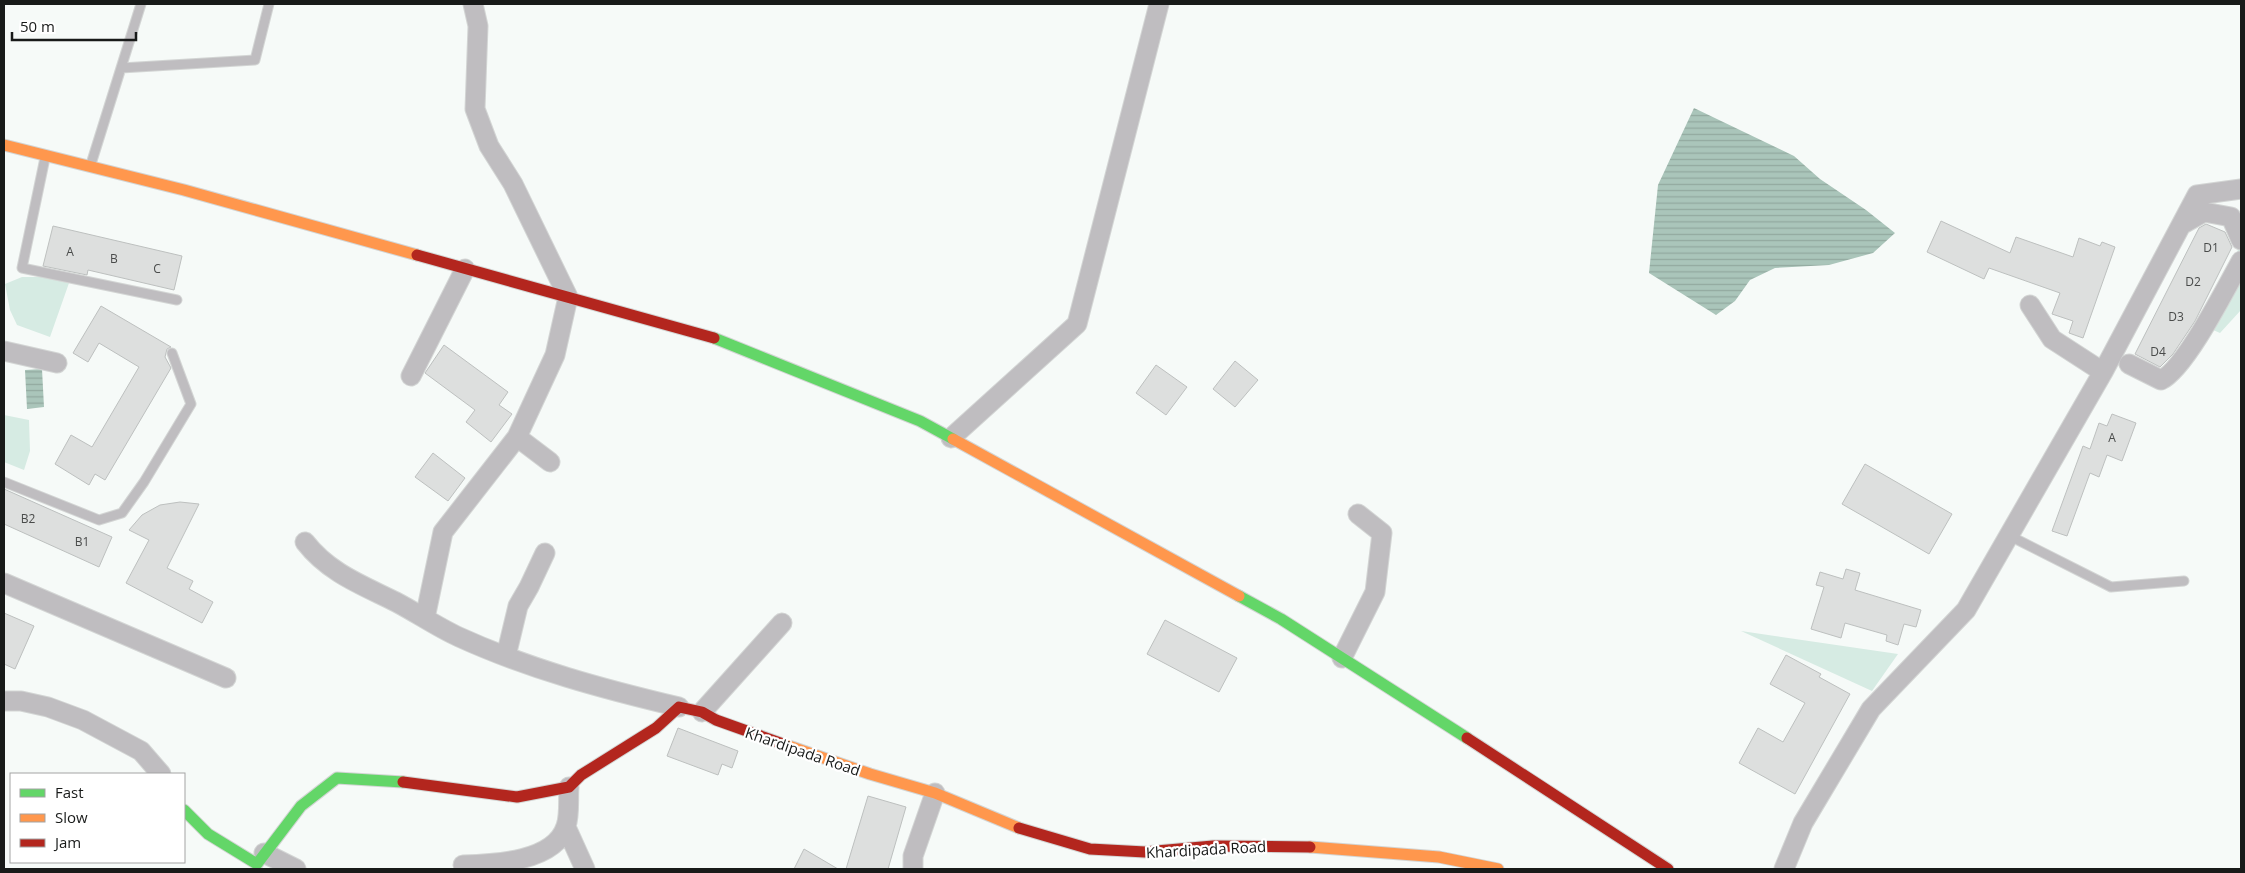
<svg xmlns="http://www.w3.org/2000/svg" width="2245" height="873" font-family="'Open Sans',sans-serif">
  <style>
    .green { fill: #d6ebe3 }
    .water { fill: url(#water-rules) }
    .building { fill: #dddfde; stroke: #bdc0bf }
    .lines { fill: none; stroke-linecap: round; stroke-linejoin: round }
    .lane-casing { stroke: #d3d5d4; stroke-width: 11 }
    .street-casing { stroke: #d3d5d4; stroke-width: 21 }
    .fast-casing { stroke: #d3d5d4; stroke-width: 13 }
    .slow-casing { stroke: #d3d5d4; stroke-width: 13 }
    .jam-casing { stroke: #d3d5d4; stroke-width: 13 }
    .lane { stroke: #bfbdc0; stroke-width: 9 }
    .street { stroke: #bfbdc0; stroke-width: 19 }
    .fast { stroke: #63d668; stroke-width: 11 }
    .slow { stroke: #ff974d; stroke-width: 11 }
    .jam { stroke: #b3261e; stroke-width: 11 }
    .labels { text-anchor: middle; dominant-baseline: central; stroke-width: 4.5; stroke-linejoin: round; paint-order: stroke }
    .number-label { font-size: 12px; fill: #494b4a }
    .street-label { font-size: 15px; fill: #181a19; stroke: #fff }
  </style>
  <defs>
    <pattern id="water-rules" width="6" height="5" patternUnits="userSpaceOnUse" patternTransform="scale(1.25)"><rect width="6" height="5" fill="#aac5ba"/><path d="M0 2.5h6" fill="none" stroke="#92a99f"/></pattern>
  </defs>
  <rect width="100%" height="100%" fill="#f6faf8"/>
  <path class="green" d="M2241,243V310L2220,333L2204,326Z
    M22,277H47L69,283L50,337L17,325L10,310L5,284Z
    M4,415L29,420L30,451L24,470L4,462Z
    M1741,631L1898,654L1872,691Z"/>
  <path class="water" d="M1694,108L1794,156L1820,179L1866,210L1895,233L1873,253L1829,265L1775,268L1750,280L1735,301L1716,315L1649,273L1658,185Z
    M42,369L44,407L27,409L25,370Z"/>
  <path class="building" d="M1941,221L2010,253L2016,237L2073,257L2079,238L2100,246L2102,242L2115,247L2083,338L2069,333L2073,321L2052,314L2060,293L1989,268L1984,279L1927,252Z
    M2206,224L2225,232L2232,247L2195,321L2173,354L2160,367L2135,354L2199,228Z
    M53,226L182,256L174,290L88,270L87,275L43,266Z
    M101,306L171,347L167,349L165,357L171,368L105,480L95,474L89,485L55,464L71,435L92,447L139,367L99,343L88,362L73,353Z
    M444,345L508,392L499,405L512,414L491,442L466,422L475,410L425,373Z
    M1235,361L1258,380L1235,407L1213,389Z
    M1156,365L1187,387L1166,415L1136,393Z
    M2112,414L2136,423L2122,461L2107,455L2099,477L2090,473L2067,536L2052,531L2083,446L2090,449L2099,423L2107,426Z
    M433,453L465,478L448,501L415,477Z
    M1865,464L1952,514L1929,554L1842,504Z
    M4,489L112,537L99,567L4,524Z
    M180,502L199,504L167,568L193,581L189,589L213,602L202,623L126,583L149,540L129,530L142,515L160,505Z
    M1846,569L1860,573L1855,590L1921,610L1916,627L1904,624L1898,645L1886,641L1887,635L1845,623L1841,638L1811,629L1824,587L1816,585L1820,572L1843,579Z
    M4,613L34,626L15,669L4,664Z
    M1165,620L1237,658L1219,692L1147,654Z
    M1786,655L1821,674L1819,677L1850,694L1795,794L1739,763L1758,728L1783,742L1805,703L1770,684Z
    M678,728L738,751L732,768L722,764L718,775L667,756Z
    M868,796L906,807L888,869H846Z
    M804,849L838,869H794Z"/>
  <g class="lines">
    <defs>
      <path id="lane" d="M121,68L255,60L269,4
        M45,158L22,268L177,300
        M91,164L141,4
        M4,482L99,520L122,513L144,482L191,404L172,353
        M2010,536L2111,587L2184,581"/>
      <path id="street" d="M473,4L478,26L475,109L489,146L513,184L568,297L555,355L517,437L550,462
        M2181,225L2204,212L2231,217L2241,240
        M2030,305L2052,339L2103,372
        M4,351L57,363
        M2129,364L2161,380C2185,369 2226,288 2241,261
        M411,376L465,269
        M951,438L1077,324L1159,4
        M305,542C329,573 362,585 396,602C417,613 437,627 459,637C529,669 603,689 679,707
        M4,583L226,678
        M425,618L443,532L517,437
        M506,656L518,606L529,587L545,553
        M1342,658L1375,592L1382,533L1358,514
        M4,701H21L48,707L83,720L141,751L161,774
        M702,712L782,623
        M566,827L585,869
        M264,853L296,869
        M463,865C494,864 555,862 566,826C570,815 568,799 569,787
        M913,869V856L935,793
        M1784,869L1803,823L1871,709L1966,610L2103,372L2197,195L2241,189"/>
      <path id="fast" d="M714,338L920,421L953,439
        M1239,596L1281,619L1467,738
        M184,810L208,834L257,864L301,806L337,778L403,782"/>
      <path id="slow" d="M4,145L184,190L417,255
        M953,439L1239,596
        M783,744L870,774L935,793L1019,828
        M1310,847L1439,857L1498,869"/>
      <path id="jam" d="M417,255L714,338
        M1467,738L1668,869
        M403,782L517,797L569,787L581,775L656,728L679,707L702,712L716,720L783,744
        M1019,828L1090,849L1145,852L1213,846L1310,847"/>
    </defs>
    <use href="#lane" class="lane-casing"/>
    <use href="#street" class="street-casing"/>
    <use href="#fast" class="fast-casing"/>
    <use href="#slow" class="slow-casing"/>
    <use href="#jam" class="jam-casing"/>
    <use href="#lane" class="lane"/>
    <use href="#street" class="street"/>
    <use href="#fast" class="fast"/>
    <use href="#slow" class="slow"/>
    <use href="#jam" class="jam"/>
  </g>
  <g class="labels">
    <g class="number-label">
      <text x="2211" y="247">D1</text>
      <text x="70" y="251">A</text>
      <text x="114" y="258">B</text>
      <text x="157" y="268">C</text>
      <text x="2193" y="281">D2</text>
      <text x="2176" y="316">D3</text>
      <text x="2158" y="351">D4</text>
      <text x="2112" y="437">A</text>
      <text x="28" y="518">B2</text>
      <text x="82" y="541">B1</text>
    </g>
    <g class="street-label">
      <text transform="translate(803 751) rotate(19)">Khardipada Road</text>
      <text transform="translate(1206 849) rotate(-3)">Khardipada Road</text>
    </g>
  </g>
  <rect width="2245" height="873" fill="none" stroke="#181a19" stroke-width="10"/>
  <rect x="10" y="773" width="175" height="90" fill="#ffffff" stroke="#a3a3a3"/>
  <rect x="20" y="789" width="25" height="8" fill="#63d668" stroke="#a3a3a3"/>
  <text x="55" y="798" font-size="15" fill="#181a19">Fast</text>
  <rect x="20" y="814" width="25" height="8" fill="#ff974d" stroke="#a3a3a3"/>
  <text x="55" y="823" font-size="15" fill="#181a19">Slow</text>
  <rect x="20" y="839" width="25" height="8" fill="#b3261e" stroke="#a3a3a3"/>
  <text x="55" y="848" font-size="15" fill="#181a19">Jam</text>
  <path d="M12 32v8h124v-8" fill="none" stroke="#181a19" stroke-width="2.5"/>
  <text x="20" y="32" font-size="15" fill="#181a19" stroke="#ffffff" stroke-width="4" paint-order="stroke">50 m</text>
</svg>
